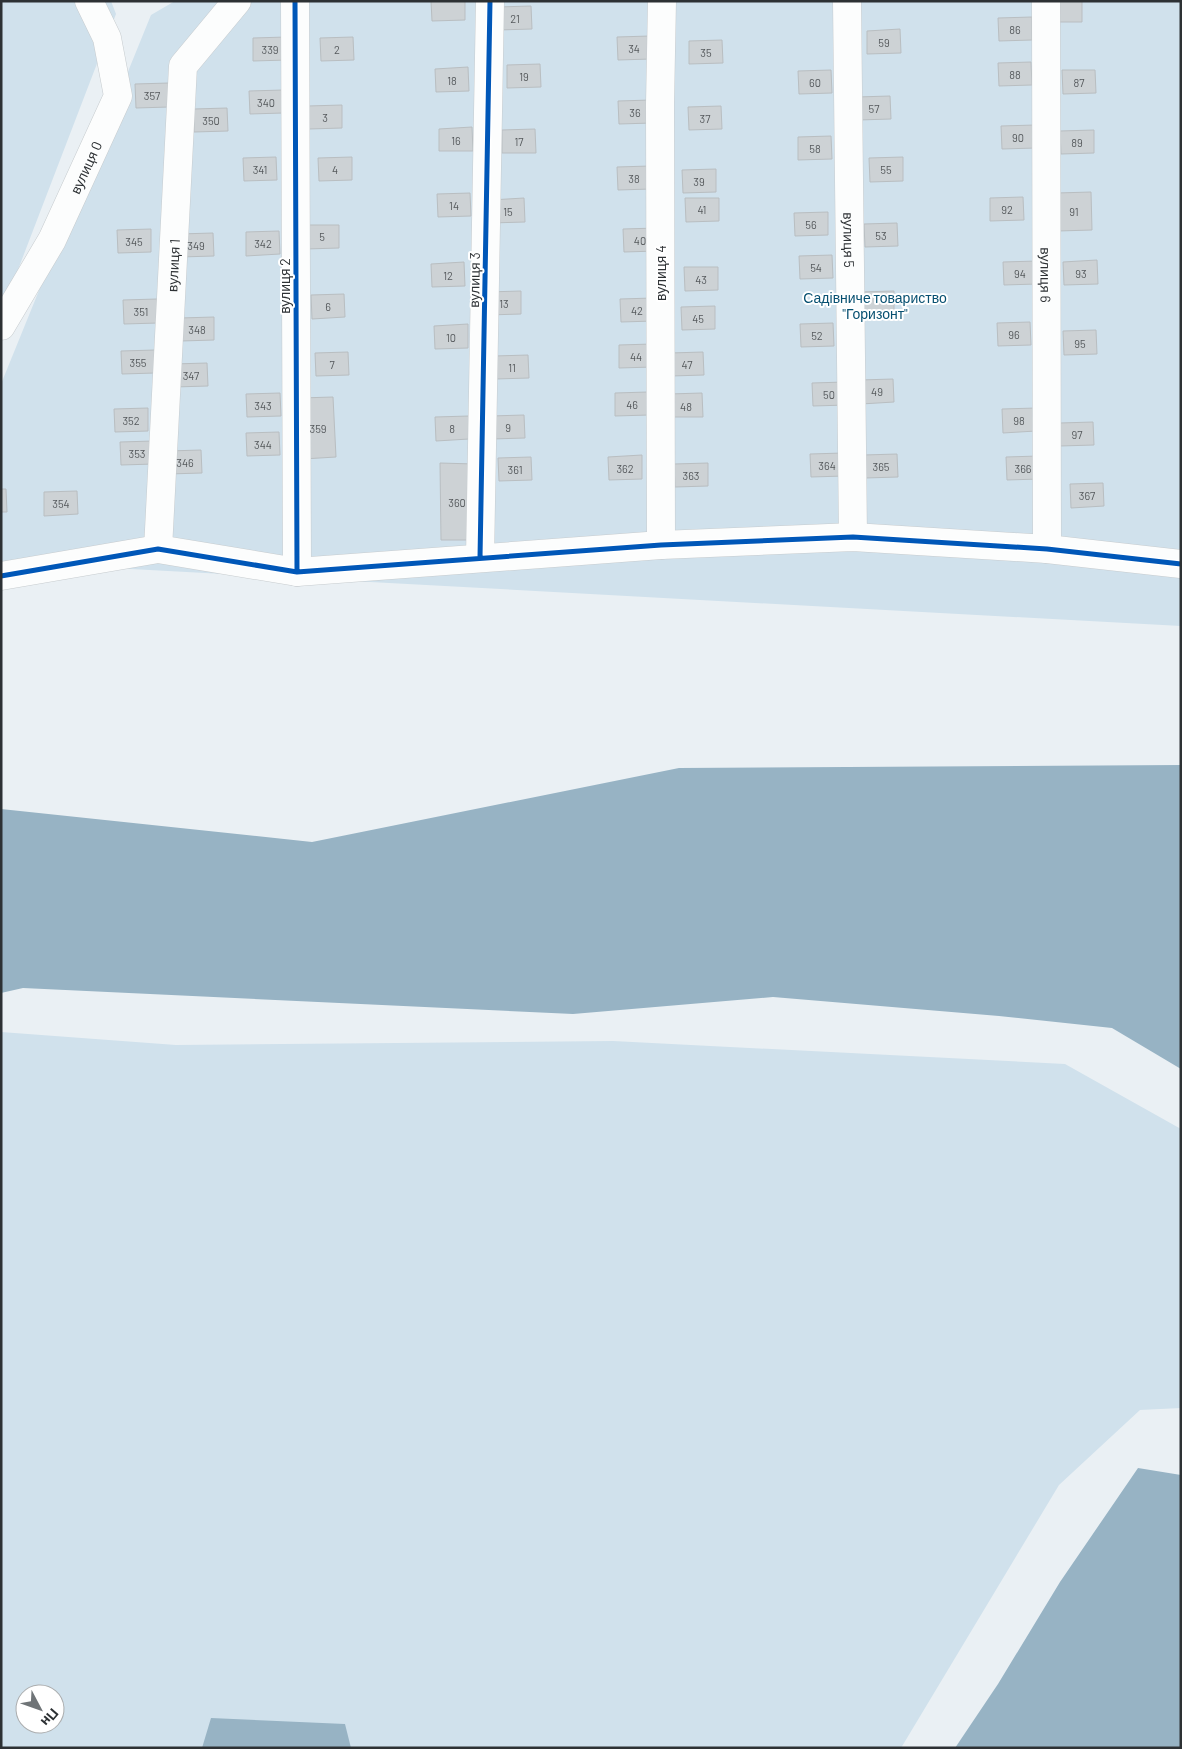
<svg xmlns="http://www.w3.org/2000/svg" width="1182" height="1749" font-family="Barlow,sans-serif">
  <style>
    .green { fill: #d0e1ec; fill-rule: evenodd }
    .water { fill: #97b3c4 }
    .building { fill: #cdd2d5; stroke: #b9bec1 }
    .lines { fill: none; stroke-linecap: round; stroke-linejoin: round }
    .minor-casing { stroke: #c7cccf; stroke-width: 29 }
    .minor { stroke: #fcfdfd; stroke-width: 28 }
    .cycleway-casing { stroke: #fff; stroke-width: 8 }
    .cycleway { stroke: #0057b8; stroke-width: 5 }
    .labels { text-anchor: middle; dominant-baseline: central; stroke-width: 4; stroke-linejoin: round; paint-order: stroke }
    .number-label { font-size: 11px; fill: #55595c }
    .street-label { font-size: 14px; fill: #2d3134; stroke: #fff }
    .park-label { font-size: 14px; fill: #075071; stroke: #fff }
  </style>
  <rect width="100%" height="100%" fill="#eaf0f4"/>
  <path class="green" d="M1,1H111L116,14L1,314Z
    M175,1H1181V626L1,562V384L151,15Z
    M1,1032L176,1045L613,1041L1065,1064L1181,1129V1408L1140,1410L1059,1485L901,1748H1ZM25,1694H55V1724H25Z"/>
  <path class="water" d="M1181,765V1069L1112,1028L999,1016L773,997L573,1014L23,988L1,993V809L312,842L679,768Z
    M1138,1468L1181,1475V1748H955L998,1684L1060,1582Z
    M211,1718L345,1724L351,1748H202Z"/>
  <path class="building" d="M431,1H465V20L432,21Z
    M1056,1H1082V22H1056Z
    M531,6L532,29L498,30V7Z
    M1032,17V40L999,41L998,18Z
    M900,29L901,53L867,54V31Z
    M650,36L651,59L618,60L617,37Z
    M286,37L287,60L253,61V38Z
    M353,37L354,60L321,61L320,38Z
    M722,40L723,63L689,64V41Z
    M1031,62L1032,85L999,86L998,63Z
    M540,64L541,87L507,88V65Z
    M468,67L469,91L436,92L435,69Z
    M831,70L832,93L799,94L798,71Z
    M1062,70H1095L1096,93L1063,94Z
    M169,83V107L136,108L135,84Z
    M283,90V113L250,114L249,91Z
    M890,96L891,119L858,120L857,97Z
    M651,100L652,123L619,124L618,101Z
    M342,105V128L309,129L308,106Z
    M721,106L722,129L689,130L688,107Z
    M227,108L228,131L194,132V109Z
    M1035,125L1036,148L1002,149L1001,126Z
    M472,127L473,151H439V129Z
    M535,129L536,153H502V130Z
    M1094,130V153L1061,154L1060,131Z
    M831,136L832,159L798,160V137Z
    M276,157L277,180L244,181L243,158Z
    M352,157V180L319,181L318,158Z
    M903,157V181L870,182L869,158Z
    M650,166L651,189L618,190L617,167Z
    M716,169V192L683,193L682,170Z
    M1091,192L1092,230L1058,231L1057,193Z
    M470,193L471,216L438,217L437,194Z
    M1023,197L1024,220L990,221V198Z
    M524,198L525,222L491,223V200Z
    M685,198H719V221L686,222Z
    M828,212V235L795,236L794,213Z
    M897,223L898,246L865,247L864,224Z
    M305,225H339V248L306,249Z
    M657,228V251L624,252L623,229Z
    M151,229V252L118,253L117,230Z
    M279,231L280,254L246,256V232Z
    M213,233L214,256L180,257L179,234Z
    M832,255L833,278L800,279L799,256Z
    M1097,260L1098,284L1064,285L1063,262Z
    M1037,261V284L1004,285L1003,262Z
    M464,262L465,286L432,287L431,264Z
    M684,267H718V290L685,291Z
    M521,291V314L488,315L487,292Z
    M894,291V314L861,315L860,292Z
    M344,294L345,317L312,319L311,295Z
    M653,298L654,321L621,322L620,299Z
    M157,299L158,323L124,324L123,300Z
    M715,306V329L682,330L681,307Z
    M214,317V340L181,341L180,318Z
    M1030,322L1031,345L998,346L997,323Z
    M833,323L834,346L801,347L800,324Z
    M468,324V348L435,349L434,326Z
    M1096,330L1097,354L1064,355L1063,331Z
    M652,344L653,367L619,368V345Z
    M155,350V373L122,374L121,351Z
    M348,352L349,375L316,376L315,353Z
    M703,352L704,375L671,376L670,353Z
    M528,355L529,378L496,379L495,356Z
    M207,363L208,386L174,387L173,364Z
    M893,379L894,402L861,404L860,380Z
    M845,382L846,405L813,406L812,383Z
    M648,392L649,415L615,416V393Z
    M280,393L281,416L247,417L246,394Z
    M702,393L703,417H669V394Z
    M333,397L336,457L303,459L300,398Z
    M148,408V431L115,432L114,409Z
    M1036,408V431L1003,433L1002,409Z
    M524,415L525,438L492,439L491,416Z
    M469,416V439L436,441L435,417Z
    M1093,422L1094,445L1060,446V423Z
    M279,432L280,455L247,456L246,433Z
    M153,441L154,464L121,465L120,442Z
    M201,450L202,473L168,474V451Z
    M843,453L844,476L811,477L810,454Z
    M897,454L898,477L865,478L864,455Z
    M642,455V479L609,480L608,457Z
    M1039,456L1040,479L1007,480L1006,457Z
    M531,457L532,480L499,481L498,458Z
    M440,463L474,464V540H441Z
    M708,463V486L675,487L674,464Z
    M1103,483L1104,506L1071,508L1070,484Z
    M1,489H6L7,512H1Z
    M77,491L78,514L44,516V492Z"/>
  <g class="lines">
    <defs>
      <g id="minor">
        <path d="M295,1L297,572"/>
        <path id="s1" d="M847,1L853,537"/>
        <path id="s2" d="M1046,1L1047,549"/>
        <path id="s3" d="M1,326L52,240L118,96L107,38L89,1"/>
        <path d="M661,545L660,104L662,1"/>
        <path id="s4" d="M158,549L183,66L237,1"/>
        <path d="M480,558L490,1"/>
        <path d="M1,576L158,549L297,572L661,545L853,537L1047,549L1181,564"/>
      </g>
    </defs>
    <use href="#minor" class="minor-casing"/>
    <use href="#minor" class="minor"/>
    <defs>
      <path id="cycleway" d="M295,1L297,572
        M480,558L490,1
        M1,576L158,549L297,572L661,545L853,537L1047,549L1181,564"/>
    </defs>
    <use href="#cycleway" class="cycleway-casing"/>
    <use href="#cycleway" class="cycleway"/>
  </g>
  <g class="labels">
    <g class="number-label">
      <text x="515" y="18">21</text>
      <text x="1015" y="29">86</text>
      <text x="884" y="42">59</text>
      <text x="634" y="48">34</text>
      <text x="270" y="49">339</text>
      <text x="337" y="49">2</text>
      <text x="706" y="52">35</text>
      <text x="1015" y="74">88</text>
      <text x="524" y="76">19</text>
      <text x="452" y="80">18</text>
      <text x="815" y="82">60</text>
      <text x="1079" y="82">87</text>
      <text x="152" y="95">357</text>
      <text x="266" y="102">340</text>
      <text x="874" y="108">57</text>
      <text x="635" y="112">36</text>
      <text x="325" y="117">3</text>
      <text x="705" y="118">37</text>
      <text x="211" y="120">350</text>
      <text x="1018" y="137">90</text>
      <text x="456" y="140">16</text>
      <text x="519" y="141">17</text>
      <text x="1077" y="142">89</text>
      <text x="815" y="148">58</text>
      <text x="260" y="169">341</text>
      <text x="335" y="169">4</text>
      <text x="886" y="169">55</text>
      <text x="634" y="178">38</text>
      <text x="699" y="181">39</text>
      <text x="454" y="205">14</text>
      <text x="702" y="209">41</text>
      <text x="1007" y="209">92</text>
      <text x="508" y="211">15</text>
      <text x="1074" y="211">91</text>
      <text x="811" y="224">56</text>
      <text x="881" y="235">53</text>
      <text x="322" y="236">5</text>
      <text x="640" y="240">40</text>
      <text x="134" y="241">345</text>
      <text x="263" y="243">342</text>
      <text x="196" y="245">349</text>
      <text x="816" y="267">54</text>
      <text x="1020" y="273">94</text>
      <text x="1081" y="273">93</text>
      <text x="448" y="275">12</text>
      <text x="701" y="279">43</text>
      <text x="504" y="303">13</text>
      <text x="328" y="306">6</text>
      <text x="637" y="310">42</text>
      <text x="141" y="311">351</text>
      <text x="698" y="318">45</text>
      <text x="197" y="329">348</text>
      <text x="1014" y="334">96</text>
      <text x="817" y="335">52</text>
      <text x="451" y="337">10</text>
      <text x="1080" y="343">95</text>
      <text x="636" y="356">44</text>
      <text x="138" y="362">355</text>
      <text x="332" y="364">7</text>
      <text x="687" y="364">47</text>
      <text x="512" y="367">11</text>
      <text x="191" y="375">347</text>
      <text x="877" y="391">49</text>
      <text x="829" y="394">50</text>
      <text x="632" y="404">46</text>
      <text x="263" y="405">343</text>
      <text x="686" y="406">48</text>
      <text x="131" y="420">352</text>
      <text x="1019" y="420">98</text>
      <text x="508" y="427">9</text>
      <text x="318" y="428">359</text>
      <text x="452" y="428">8</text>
      <text x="1077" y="434">97</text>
      <text x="263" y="444">344</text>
      <text x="137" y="453">353</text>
      <text x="185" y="462">346</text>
      <text x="827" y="465">364</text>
      <text x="881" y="466">365</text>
      <text x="625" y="468">362</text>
      <text x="1023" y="468">366</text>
      <text x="515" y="469">361</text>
      <text x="691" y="475">363</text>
      <text x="1087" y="495">367</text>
      <text x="457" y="502">360</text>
      <text x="61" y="503">354</text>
    </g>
    <g class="street-label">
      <text stroke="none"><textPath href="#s3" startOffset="180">вулиця 0</textPath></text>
      <text stroke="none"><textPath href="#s1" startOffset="239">вулиця 5</textPath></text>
      <text stroke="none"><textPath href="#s4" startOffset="284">вулиця 1</textPath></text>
      <text transform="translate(660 273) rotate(-90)">вулиця 4</text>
      <text stroke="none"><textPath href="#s2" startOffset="274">вулиця 6</textPath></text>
      <text transform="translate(474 280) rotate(-89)">вулиця 3</text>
      <text transform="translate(284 286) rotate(-90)">вулиця 2</text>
    </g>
    <g class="park-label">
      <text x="875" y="297">Садівниче товариство<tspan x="875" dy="16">"Горизонт"</tspan></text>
    </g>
  </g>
  <rect width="1182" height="1749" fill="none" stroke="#2d3134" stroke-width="5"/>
  <g transform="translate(40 1709) rotate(131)"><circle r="24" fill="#ffffff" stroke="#abadae"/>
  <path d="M0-4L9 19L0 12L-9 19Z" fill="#6f7477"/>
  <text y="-8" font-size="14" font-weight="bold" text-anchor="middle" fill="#2d3134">Пн</text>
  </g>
</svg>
